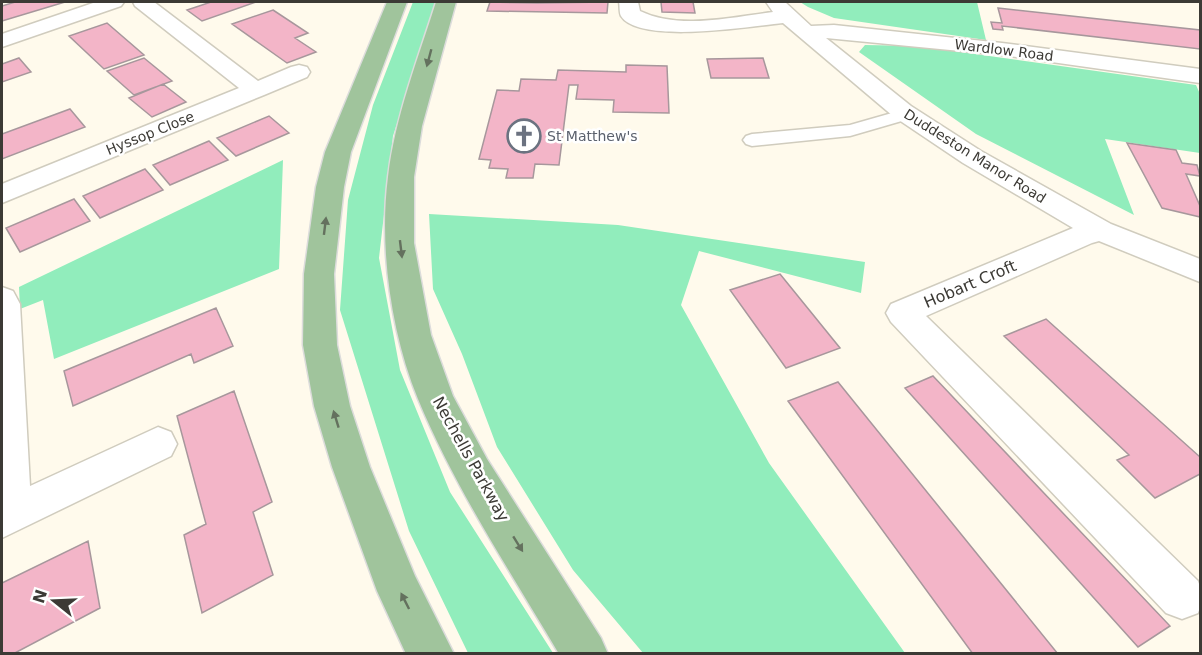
<svg xmlns="http://www.w3.org/2000/svg" width="1202" height="655" font-family="'DejaVu Sans',sans-serif">
  <style>
    .green { fill: #91edbc }
    .building { fill: #f3b5c8; stroke: #a7979c; stroke-width: 1.5 }
    .lines { fill: none; stroke-linecap: round; stroke-linejoin: round }
    .service-casing { stroke: #d0ccbe; stroke-width: 3 }
    .minor-casing { stroke: #d0ccbe; stroke-width: 3 }
    .primary-casing { stroke: #dcdcdb; stroke-width: 3 }
    .service { fill: #fff; fill-rule: evenodd }
    .minor { fill: #fff; fill-rule: evenodd }
    .primary { fill: #a0c49c; fill-rule: evenodd }
    .oneway { fill: #64715e }
    .labels { text-anchor: middle; dominant-baseline: central; stroke-width: 5; stroke-linejoin: round; paint-order: stroke }
    .far-street-label { font-size: 14px; fill: #3c3a35; stroke: #fff }
    .far-worship-label { font-size: 14px; fill: #5b616d; stroke: #fff; text-anchor: start }
    .street-label { font-size: 16px; fill: #3c3a35; stroke: #fff }
  </style>
  <rect width="100%" height="100%" fill="#fffaec"/>
  <path class="green" d="M413,2H436L393,136L379,258L400,370L450,492L553,653H468L409,531L340,310L348,200L373,105Z
    M800,2H977L986,40L834,18L808,7Z
    M865,45L917,46L1196,85L1200,94V153L1105,139L1134,215L976,134L859,52Z
    M283,160L279,269L54,359L43,300L20,309L19,287Z
    M429,214L618,225L865,262L861,293L699,251L681,305L769,463L905,653H643L573,570L497,447L462,354L433,289Z"/>
  <path class="building" d="M15,2H65L2,21V6Z
    M211,2H256L202,21L187,10Z
    M490,2L537,3L608,2L607,13L487,11Z
    M661,2H693L695,13L662,12Z
    M998,8L1200,30V49L1002,26L1003,30L993,29L991,22L1002,23Z
    M273,10L308,33L295,38L316,52L287,63L232,24Z
    M107,23L144,55L104,69L69,36Z
    M19,58L31,72L2,82V64Z
    M144,58L172,81L134,95L107,71Z
    M763,58L769,78H711L707,59Z
    M626,65L667,66L669,113L613,112L614,100L576,99L578,85H569L559,165L535,164L533,178H506L508,169L489,168L491,160L479,159L497,90L519,91L521,79L556,80L558,70L626,72Z
    M163,84L186,102L152,117L129,98Z
    M70,109L85,127L2,159V134Z
    M269,116L289,133L236,156L217,138Z
    M209,141L228,160L170,185L153,165Z
    M1127,143L1176,150L1182,163L1197,165L1200,176L1186,174L1200,206V217L1162,208Z
    M145,169L163,190L100,218L83,196Z
    M74,199L90,221L20,252L6,228Z
    M780,274L840,348L786,368L730,290Z
    M216,308L233,346L194,363L191,354L73,406L64,371Z
    M1046,319L1200,457V474L1155,498L1117,460L1129,455L1004,336Z
    M933,376L1170,626L1138,647L905,388Z
    M838,382L1058,654H973L788,401Z
    M234,391L272,502L253,512L273,575L202,613L184,535L206,524L177,416Z
    M88,541L100,608L13,654H2V583Z"/>
  <g class="lines">
    <defs>
      <path id="service" d="M906,109L912,110L915,114L912,118L850,136L752,146L746,144L743,140L746,136L752,134L850,125Z"/>
      <path id="minor" d="M96,2H124L121,6L2,47V34Z
        M133,2H154L258,81L291,67L299,65L307,67L310,72L307,77L264,95L2,203V184L239,88L135,6Z
        M619,2H638L640,11C679,30 731,17 773,12L766,2H785L811,26L834,25L1002,43L1200,69V83L1002,55L826,38L911,106L981,151L1111,224L1200,259V282L1099,241L1092,243L926,316L1198,581C1202,591 1202,603 1198,613L1182,619L1166,613L891,322L886,313L891,304L1073,228L963,163L893,116L783,23C753,26 639,45 621,16C619,12 620,6 619,2Z
        M2,287L13,291L20,304L30,486L158,427L171,432L177,444L171,456L2,538Z"/>
      <path id="primary" d="M387,2H407L351,152L344,187L334,274L337,345L350,406L370,467L415,576L454,654H406L377,591L332,467L314,406L303,345L304,274L316,187L325,152Z
        M436,2H456L422,126L414,177V243L431,335L453,396L487,459L601,638L608,654H559C510,571 455,488 418,399C391,333 379,248 388,177C395,117 418,59 436,2Z"/>
    </defs>
    <use href="#service" class="service-casing"/>
    <use href="#minor" class="minor-casing"/>
    <use href="#primary" class="primary-casing"/>
    <use href="#service" class="service"/>
    <use href="#minor" class="minor"/>
    <use href="#primary" class="primary"/>
  </g>
  <defs><path id="oneway-solid" d="M-6-.8H1V-3.2L6.5 0L1 3.2V.8H-6Z" transform="scale(1.5)"/></defs>
  <g class="oneway">
    <use href="#oneway-solid" transform="translate(429 58) rotate(105)"/>
    <use href="#oneway-solid" transform="translate(325 226) rotate(-83)"/>
    <use href="#oneway-solid" transform="translate(401 249) rotate(83)"/>
    <use href="#oneway-solid" transform="translate(336 419) rotate(-107)"/>
    <use href="#oneway-solid" transform="translate(518 544) rotate(58)"/>
    <use href="#oneway-solid" transform="translate(405 601) rotate(-117)"/>
  </g>
  <defs>
    <symbol id="church-ring" viewBox="-11 -11 22 22"><circle r="9.5" fill="#fff" stroke="#6b7280" stroke-width="1.5"/><path d="M-1.2-6h2.4v3.5h3.3v2.4h-3.3V6h-2.4V-.1h-3.3v-2.4h3.3Z" fill="#6b7280"/></symbol>
  </defs>
  <g fill-rule="evenodd">
    <use href="#church-ring" x="505" y="117" width="38" height="38"/>
  </g>
  <g class="labels">
    <g class="far-street-label">
      <text transform="translate(1004 50) rotate(7)">Wardlow Road</text>
      <text transform="translate(150 133) rotate(-22)">Hyssop Close</text>
      <text transform="translate(975 156) rotate(32)">Duddeston Manor Road</text>
    </g>
    <g class="far-worship-label">
      <text x="547" y="136">St Matthew's</text>
    </g>
    <g class="street-label">
      <text transform="translate(970 284) rotate(-23)">Hobart Croft</text>
      <text transform="translate(471 459) rotate(61)">Nechells Parkway</text>
    </g>
  </g>
  <rect width="1202" height="655" fill="none" stroke="#3c3a35" stroke-width="6"/>
  <g transform="translate(54 601) rotate(288)" stroke="#ffffff" stroke-width="4.5" paint-order="stroke">
  <path d="M0-4.5L10 22L0 15L-10 22Z" fill="#3c3a35"/>
  <text y="-9" font-size="16" font-weight="bold" text-anchor="middle" fill="#3c3a35">N</text>
  </g>
</svg>
